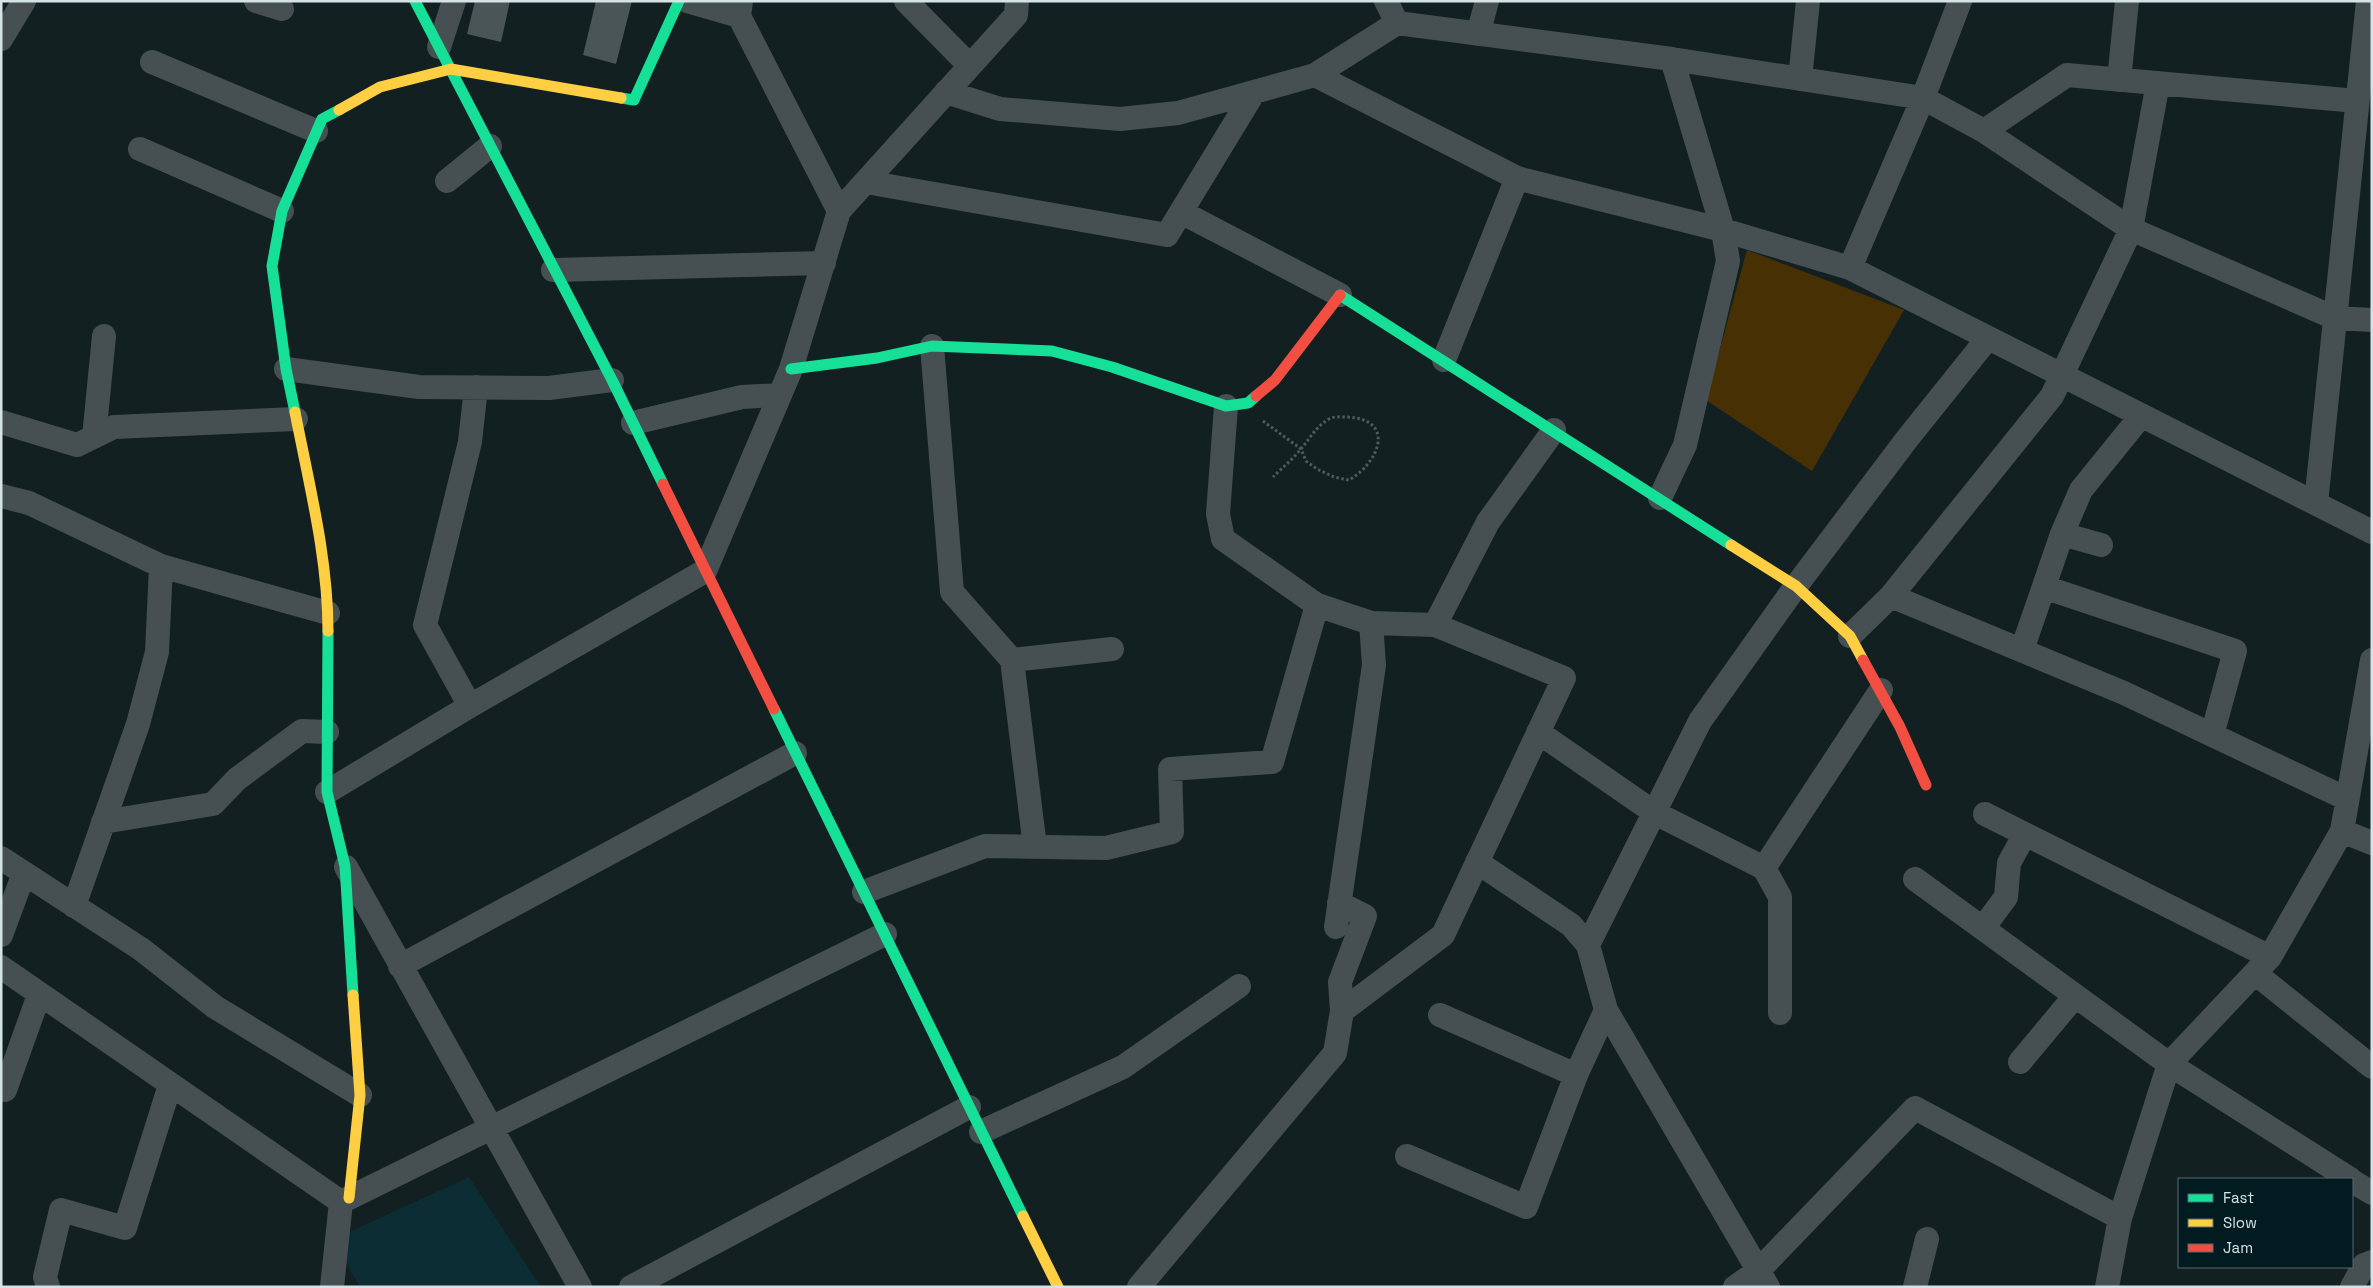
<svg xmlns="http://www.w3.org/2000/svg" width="2373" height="1288" font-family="'Space Grotesk',sans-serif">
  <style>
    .built { fill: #0b2d33 }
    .green { fill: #483005 }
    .building { fill: #4a5557 }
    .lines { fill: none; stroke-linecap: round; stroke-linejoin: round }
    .path { stroke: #515a5c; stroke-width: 3; stroke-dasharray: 2.5 2.5; stroke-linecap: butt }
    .street { stroke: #465052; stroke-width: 24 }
    .fast { stroke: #16e098; stroke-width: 11 }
    .slow { stroke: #ffcf43; stroke-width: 11 }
    .jam { stroke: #f24e42; stroke-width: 11 }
  </style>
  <rect width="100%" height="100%" fill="#122022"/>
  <path class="built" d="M469,1177L541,1287H360L343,1257L345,1234Z"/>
  <path class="green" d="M1747,250L1904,310L1812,471L1706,400Z"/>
  <path class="building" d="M475,1H510L501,42L467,34Z
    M596,1H632L616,64L583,55Z"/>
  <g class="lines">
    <path class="path" d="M1263,421L1301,449L1306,461L1317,469L1334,477L1349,480C1380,462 1396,419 1347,417C1341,417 1334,416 1329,419C1315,427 1310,439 1300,450C1292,460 1282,468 1273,477"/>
    <path class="street" d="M256,1L282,9
      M687,1L739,16
      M741,1L739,16L839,211
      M906,1L970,66
      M1397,23L1672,59L1923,98L1984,131L2131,229L2158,83
      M1478,34L1487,1
      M1,39L24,1
      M439,47L454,1
      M152,62L316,131
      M1315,75L1517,178L1723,230L1850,268L2372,532
      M1800,79L1808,1
      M2119,80L2127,1
      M946,92L1000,109L1120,119L1178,113L1315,75L1397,23L1386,1
      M1984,131L2067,75L2357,101
      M140,149L282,211
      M447,181L490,146
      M866,182L1167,235L1254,92
      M1181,212L1340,295
      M1850,268L1923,98L1960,1
      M553,270L824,263
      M932,346L952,592L1012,660L1035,847
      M1444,360L1517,178
      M286,369L419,387L549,388L612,380
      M1,422L77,445L114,427L296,419
      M633,423L742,397L780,395
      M94,437L104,336
      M1,496L29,503L161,566L328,613
      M1660,498L1685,445L1728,261L1723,230L1672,59
      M2316,503L2368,1
      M2062,534L2101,545
      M2044,587L2235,651L2212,735
      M1891,596L2124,693L2347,799
      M1435,625L1488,522L1554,430
      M1850,636L1891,596L2052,396L2131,229L2335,318L2372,320
      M2022,650L2062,534L2081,490L2141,416
      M1012,660L1112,649
      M470,706L425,625L470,442L476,387
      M1538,732L1655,813L1764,868L1780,897V1013
      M327,792L470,706L705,571L791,369L839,211L1016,15L1017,1
      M1985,814L2270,957
      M103,822L213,804L237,779L302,731L327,732
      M2342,831L2372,843
      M1,858L141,949L215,1007L360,1095
      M1477,862L1571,925L1588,945L1606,1010L1768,1287
      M346,867L580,1287
      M1764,868L1881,690
      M1915,879L2169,1064L2350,1179
      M864,892L985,846L1106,848L1172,832L1170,769L1272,762L1317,605
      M1339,903L1365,916L1340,982L1342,1011
      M74,906L138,724L157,652L161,566
      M1336,927L1374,665L1371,623
      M1983,928L2006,897L2009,863L2025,834
      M1,935L24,873
      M1588,945L1700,721L1796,586L1907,439L1988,338
      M400,966L795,753
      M1,967L341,1202
      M2256,974L2372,1067
      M1440,1015L1576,1075
      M2020,1062L2075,996
      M5,1090L39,995
      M981,1132L1123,1067L1239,986
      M1407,1156L1526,1207L1576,1075L1606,1010
      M2352,1181L2372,1193
      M341,1202L885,934
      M48,1287L45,1277L61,1210L125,1228L170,1085
      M332,1287L341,1202
      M631,1287L969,1107
      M1139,1287L1335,1053L1342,1011L1443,935L1564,678L1435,625L1371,623L1317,605L1223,539L1218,514L1226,406
      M1735,1287L1758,1271L1915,1108L2120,1218
      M1915,1287L1927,1239
      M2107,1287L2120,1218L2169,1064L2270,957L2342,831L2372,660
      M2352,1287L2364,1265L2372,1262"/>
    <path class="fast" d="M415,1L612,380L663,484
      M621,98L634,100L679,1
      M1340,295L1731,545
      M791,369L877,358L932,346L1052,351L1112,367L1226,406L1248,403L1256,396
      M295,412L286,369L272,266L282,211L322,119L339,110
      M328,631L327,792L345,866L353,995
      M774,709L1023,1216"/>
    <path class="slow" d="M339,110L380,87L451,69L621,98
      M295,412C309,484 328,558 328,631
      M1731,545L1796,586L1850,636L1863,660
      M349,1198L360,1095L353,995
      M1023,1216L1058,1287"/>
    <path class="jam" d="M1256,396L1275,380L1340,295
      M663,484L774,709
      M1863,660L1900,727L1926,785"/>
  </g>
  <rect width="2373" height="1288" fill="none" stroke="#d4e3e6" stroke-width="5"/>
  <rect x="2178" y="1178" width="175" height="90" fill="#021b20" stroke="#566b6f"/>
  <rect x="2188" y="1194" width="25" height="8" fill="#16e098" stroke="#566b6f"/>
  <text x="2223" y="1203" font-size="15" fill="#d4e3e6">Fast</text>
  <rect x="2188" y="1219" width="25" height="8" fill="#ffcf43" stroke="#566b6f"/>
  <text x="2223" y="1228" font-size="15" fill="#d4e3e6">Slow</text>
  <rect x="2188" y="1244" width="25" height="8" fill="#f24e42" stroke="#566b6f"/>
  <text x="2223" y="1253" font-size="15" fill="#d4e3e6">Jam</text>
</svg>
